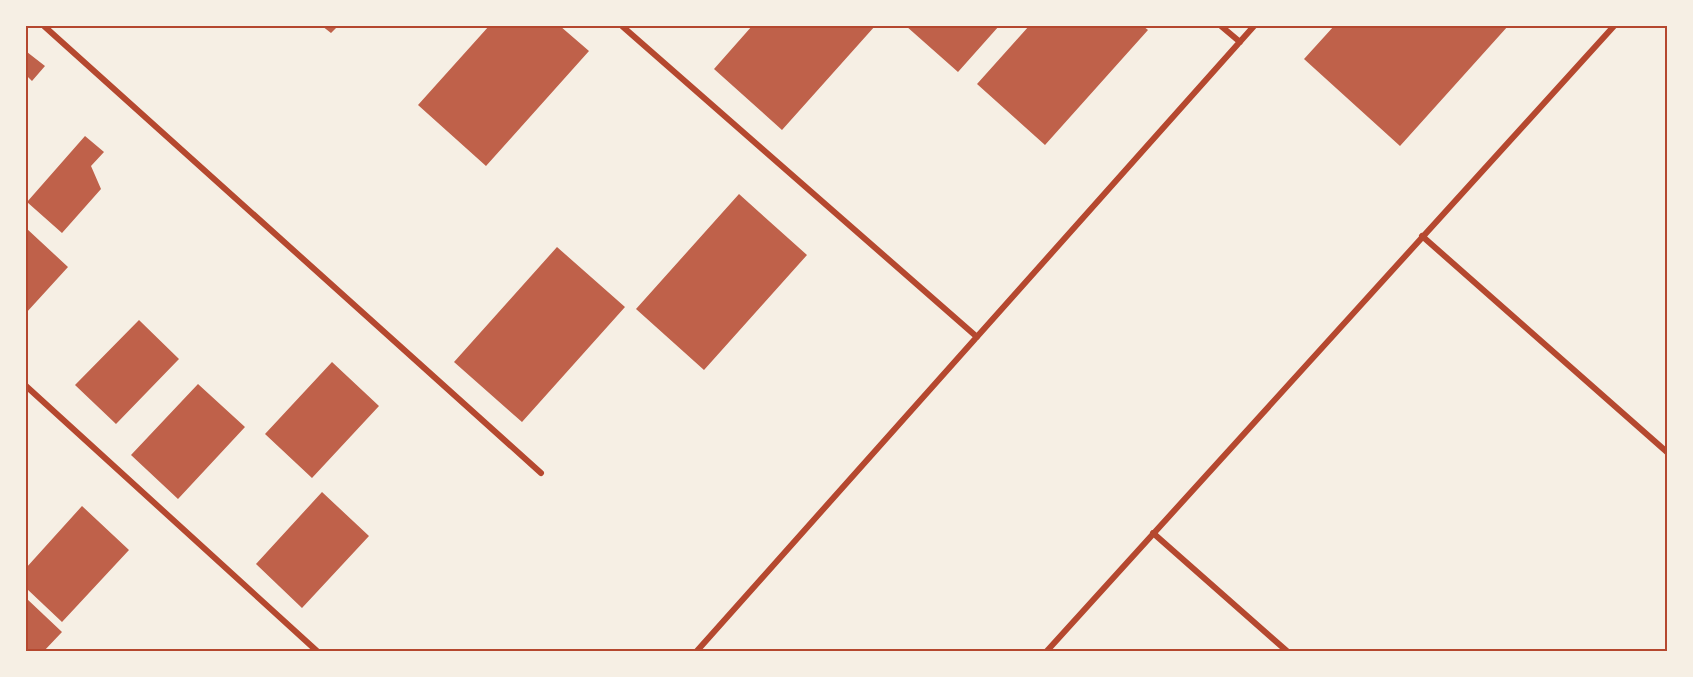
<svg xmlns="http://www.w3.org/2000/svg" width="1693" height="677" font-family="'PT Sans Narrow',sans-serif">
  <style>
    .building { fill: #bf614a }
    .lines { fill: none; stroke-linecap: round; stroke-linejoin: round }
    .minor { stroke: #b5482f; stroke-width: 6 }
    .neatline { fill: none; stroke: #b5482f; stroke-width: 2 }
  </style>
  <rect width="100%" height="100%" fill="#f6efe4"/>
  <path class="building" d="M322,26H338L331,33Z
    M489,26H560L589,51L486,166L418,105Z
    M752,26H875L782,130L714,69Z
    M906,26H999L958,72Z
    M1029,26H1143L1148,30L1045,145L977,84Z
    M1334,26H1508L1400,146L1304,59Z
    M27,52L45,66L32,81L26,75V54Z
    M85,136L104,152L91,166L101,189L62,233L27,202Z
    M739,194L807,255L704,370L636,309Z
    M26,228L68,267L26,313Z
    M557,247L625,307L522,422L454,362Z
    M139,320L179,359L116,424L75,385Z
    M332,362L379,406L312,478L265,434Z
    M198,384L245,427L178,499L131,455Z
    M322,492L369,536L302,608L256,564Z
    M82,506L129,550L62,622L26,588V568Z
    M26,598L62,632L43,652H26Z"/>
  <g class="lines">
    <path class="minor" d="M44,26L541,473
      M622,26L977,337
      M1221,26L1240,42
      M1422,236L1668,453
      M26,386L318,652
      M1153,533L1288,652
      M696,652L1254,26
      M1046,652L1614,26"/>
  </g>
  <rect width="1693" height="677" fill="none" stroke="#f6efe4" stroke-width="54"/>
  <rect x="27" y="27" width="1639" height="623" class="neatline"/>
</svg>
